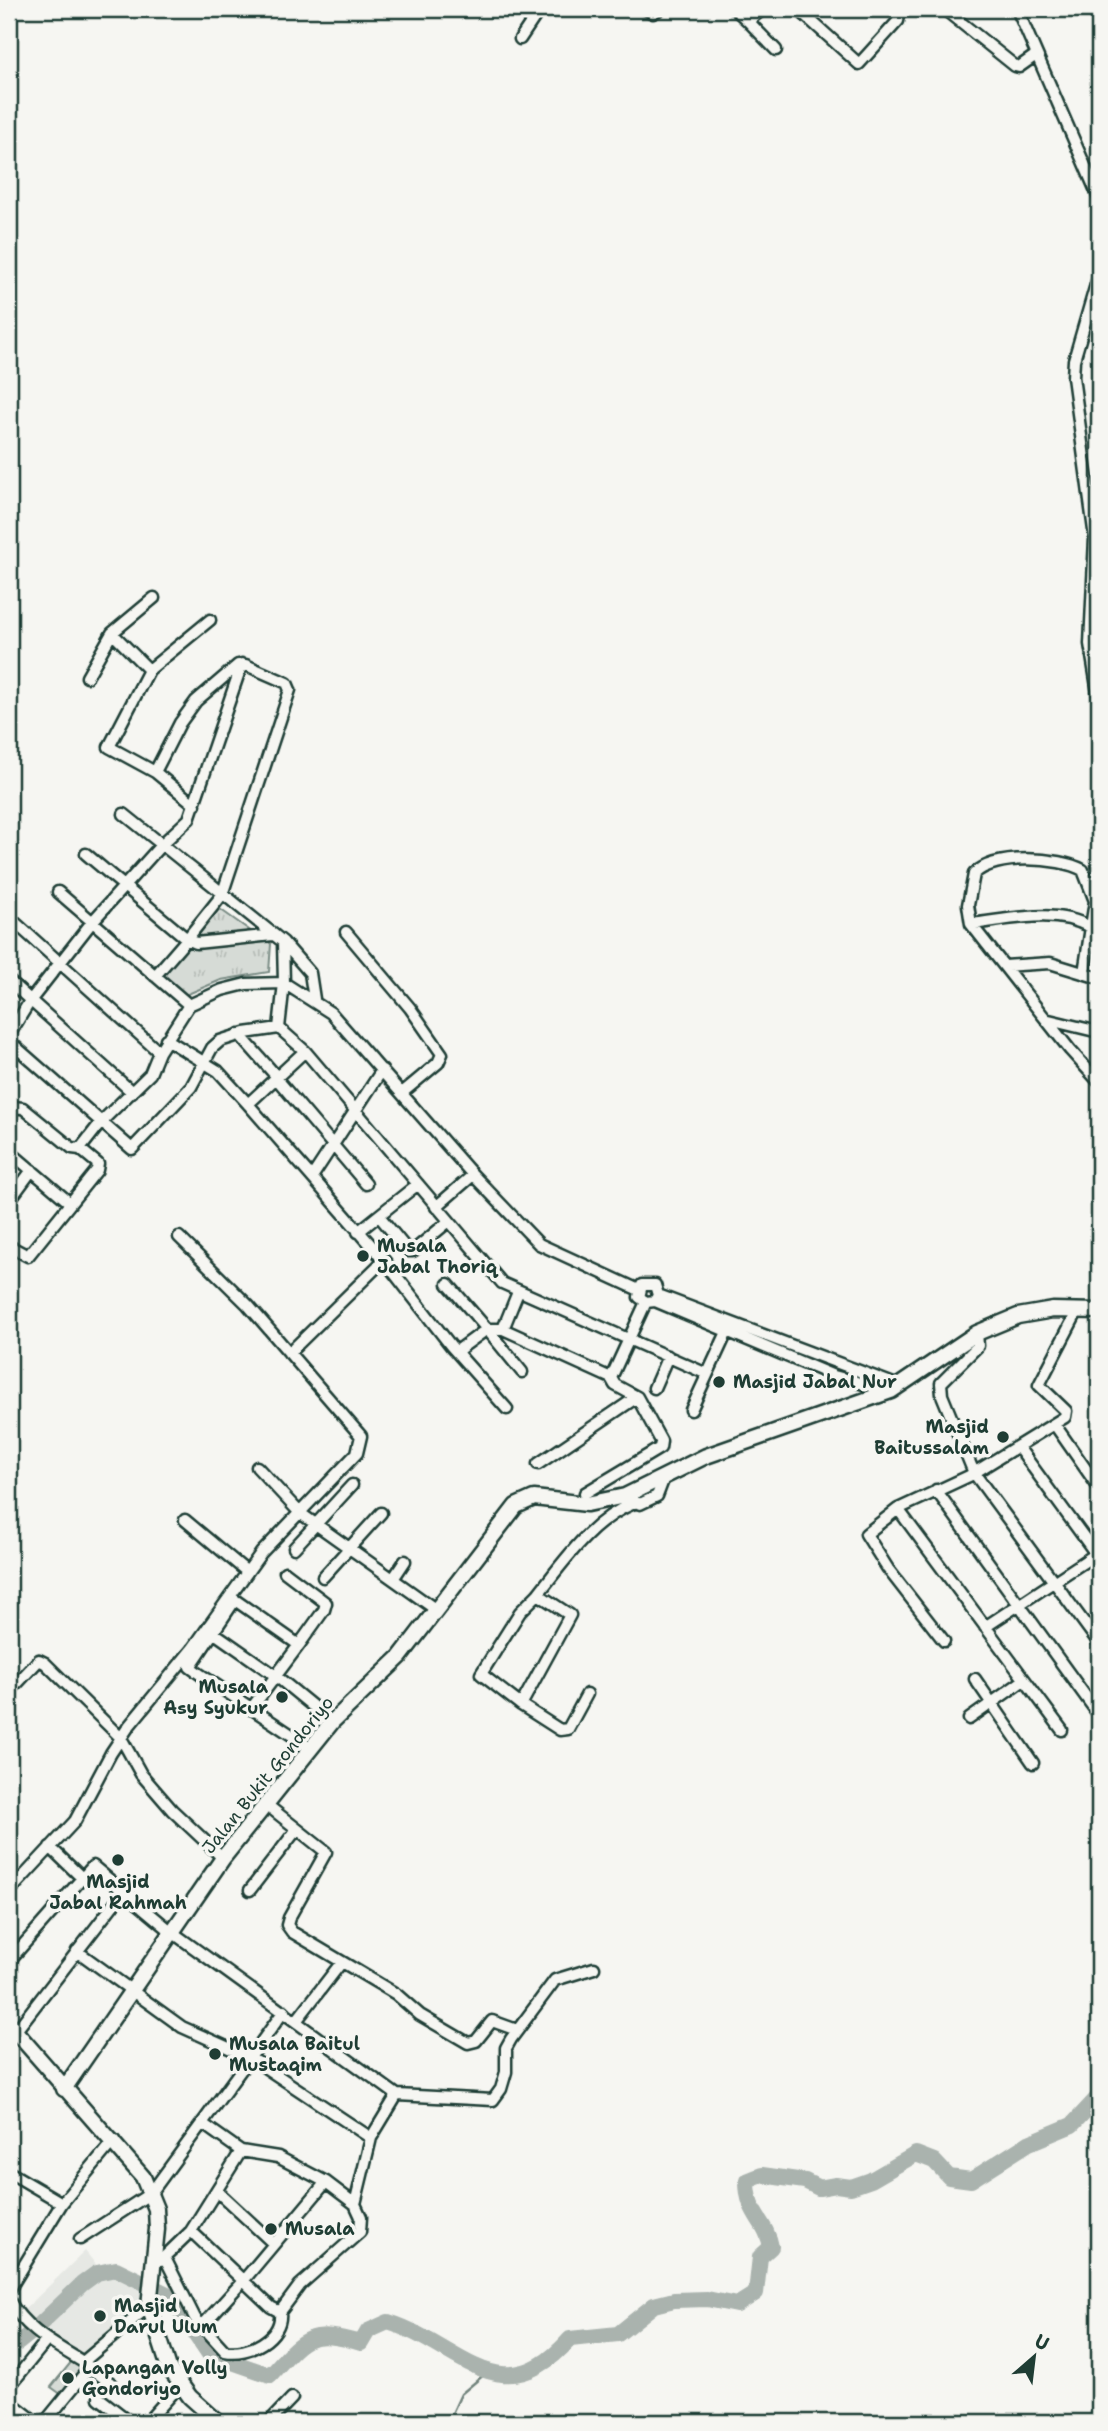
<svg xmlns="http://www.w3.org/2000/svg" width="1108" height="2431" font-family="'Shantell Sans',sans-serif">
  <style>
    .built { fill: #e6e8e4 }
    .park { fill: url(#park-tufts); stroke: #7a8c85; stroke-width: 2 }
    .pitch { fill: #d6dbd6; stroke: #7a8c85; stroke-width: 2 }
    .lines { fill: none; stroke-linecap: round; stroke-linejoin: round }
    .stream { stroke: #72847d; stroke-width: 2.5 }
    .river { stroke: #aab3ae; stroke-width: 16 }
    .street-casing { stroke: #1f3d34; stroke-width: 15 }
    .secondary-casing { stroke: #1f3d34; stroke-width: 19 }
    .street { stroke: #f6f6f2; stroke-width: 10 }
    .secondary { stroke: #f6f6f2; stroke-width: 14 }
    .poi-dot { fill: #1f3d34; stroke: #f6f6f2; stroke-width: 2.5 }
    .labels { text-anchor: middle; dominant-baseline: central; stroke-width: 7; stroke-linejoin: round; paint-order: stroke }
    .poi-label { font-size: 18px; font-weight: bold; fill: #1f3d34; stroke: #f6f6f2; text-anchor: start }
    .street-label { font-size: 18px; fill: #1f3d34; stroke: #f6f6f2 }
  </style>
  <defs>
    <pattern id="park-tufts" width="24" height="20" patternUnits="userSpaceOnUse" patternTransform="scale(1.75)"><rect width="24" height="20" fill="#d6dbd6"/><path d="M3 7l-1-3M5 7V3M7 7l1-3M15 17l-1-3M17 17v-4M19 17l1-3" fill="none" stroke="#b7bdb8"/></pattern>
  </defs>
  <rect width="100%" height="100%" fill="#f6f6f2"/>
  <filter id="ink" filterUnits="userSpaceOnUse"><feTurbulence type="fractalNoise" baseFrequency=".0143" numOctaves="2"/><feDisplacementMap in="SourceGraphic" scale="14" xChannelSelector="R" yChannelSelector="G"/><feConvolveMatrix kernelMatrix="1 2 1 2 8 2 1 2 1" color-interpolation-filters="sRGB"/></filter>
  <g filter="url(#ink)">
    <path class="built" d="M85,2251L106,2277L117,2271L147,2287V2306L79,2362L19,2315Z"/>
    <path class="park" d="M210,902L252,932L192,938L185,933Z
      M265,938L271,944L269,972L221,980L183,996L154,973L175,947Z"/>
    <path class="pitch" d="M72,2361L83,2370L62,2395L51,2387Z"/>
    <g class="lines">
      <path class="stream" d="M448,2422L461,2394L486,2373"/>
      <path class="river" d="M9,2344L18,2343L33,2331L82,2284L97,2273L116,2269L169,2295L209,2354L270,2375C304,2338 308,2328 361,2343L368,2331L388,2322C458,2343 501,2418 570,2339L618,2334L654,2305L674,2300L707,2299L737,2305L756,2293L760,2257L771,2247C766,2219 747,2216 747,2181L762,2175L805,2181L819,2188L836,2185L851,2187L871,2180L916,2154L934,2161L949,2177L971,2180L1029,2143L1072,2125L1099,2096
        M9,2418L14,2422"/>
      <defs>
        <path id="street" d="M646,9L653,13L660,9
          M735,9L748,21L763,9
          M798,9L859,64L898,21L899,16L894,9
          M944,9L1015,66L1019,67L1036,55
          M1017,9L1099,198
          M748,21L776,50
          M520,39L540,9
          M1099,274L1074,360L1073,377L1095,538L1090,644L1099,699
          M112,633L149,670
          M87,677L112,633L154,598
          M155,772L180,723L196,701L238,665H246L287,683L290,690L222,895L187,939L196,943L273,935
          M195,805L155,772L109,747L149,670L210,620
          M124,814L283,942L310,973L314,999
          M86,854L187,939L155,976
          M58,892L189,1005
          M9,917L159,1052
          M971,924C1008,920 1055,907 1090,927
          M346,932L410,1008L442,1054L438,1063L402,1093
          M1005,966L1050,963L1099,978
          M1084,973L1095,901L1083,870C1059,857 995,853 974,874L968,905L971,924L1070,1050L1099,1082
          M9,981L132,1092
          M1049,1020L1099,1032
          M279,1028L284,983L283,942
          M239,1034L277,1077
          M9,1035L30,1001L92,922L162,844L189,819L242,664
          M166,1039L218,1071L248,1104L384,1260L451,1346L507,1409
          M9,1041L132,1149L191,1087L212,1048L220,1041L245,1033L279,1028L305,1051L502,1283L707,1374
          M276,1078L366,1184
          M248,1104L305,1051
          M9,1115L13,1107L23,1108L72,1148L80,1149L98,1164L97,1170L28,1256L9,1246
          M80,1149L102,1121L150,1074L159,1052L189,1005L222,990L246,984L284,983L331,1013L473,1175L539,1244L639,1290
          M9,1151L70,1203
          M312,1177L382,1070
          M9,1201L32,1170
          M436,1207L473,1175
          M380,1217L408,1251H413L448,1222
          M358,1232L418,1184
          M448,1284L487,1329L457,1351
          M658,1295L899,1386
          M655,1301L658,1295L655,1285H642L639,1297L646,1302L655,1301L834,1376L890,1391
          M487,1329H503L611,1378L615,1385L637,1397L661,1441L660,1448L585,1493
          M487,1329L522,1372
          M503,1329L518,1292
          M977,1333L978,1346L941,1383L942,1395L974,1473L1099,1643
          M289,1353L384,1260
          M611,1378L646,1302
          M654,1388L668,1356
          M691,1410L727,1332
          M1055,1425L1099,1488
          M1018,1447L1099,1558
          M538,1464L637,1397
          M257,1467L300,1513L435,1609
          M936,1490L1099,1715
          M631,1500L640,1504L657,1496L665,1475
          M898,1509L1062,1730
          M185,1520L246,1571
          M294,1548L352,1485
          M285,1572L326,1603L324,1610L299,1645
          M323,1577L381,1513
          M393,1579L405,1561
          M538,1594L570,1615L521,1705L481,1674L520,1612Z
          M538,1594C565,1560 592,1520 634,1503
          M985,1627L1099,1552
          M213,1632L276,1676L332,1722
          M944,1641L888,1569L866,1534L898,1509L969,1476L1065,1417L1066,1411L1039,1385L1077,1312
          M975,1679L1033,1763
          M9,1692L39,1660L45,1663L121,1738L141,1774L172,1810L223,1858
          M521,1705L560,1730L568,1729L587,1694
          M251,1709L299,1645L235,1600L190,1667L201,1675L311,1748
          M969,1719L1024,1680
          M267,1805L326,1852L289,1918L287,1925L292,1932L396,1994L420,2015L468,2043L476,2041L492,2021L517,2030
          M50,1847L82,1878
          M250,1890L297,1829
          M9,1892L75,1821L111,1753L129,1726L193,1648L261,1553L357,1453L361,1436L248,1305L179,1237
          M77,1951L182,2027L251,2058L371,2138
          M9,1961L93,1866L172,1932L397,2095L493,2100L501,2089L506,2072V2048L511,2039L555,1980L594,1968
          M297,2020L341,1963
          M15,2032L124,1891
          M9,2172L62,2203
          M217,2191L274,2244
          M355,2204L371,2138L397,2095
          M191,2231L271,2307L280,2312L300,2285L360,2232L361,2217L355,2204L326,2182L278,2157L241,2151L203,2124
          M80,2239L151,2193L284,2011
          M165,2258L195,2318L225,2351C248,2356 283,2338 280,2312
          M161,2260L191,2231L241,2151
          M9,2290L62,2203L114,2140
          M9,2300C25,2330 56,2345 83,2362L149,2306
          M201,2327L243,2281L326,2182
          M86,2365L112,2384
          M9,2387L47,2340
          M99,2398L130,2422
          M9,2401L36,2422
          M1099,2407V2419
          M45,2422L90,2367
          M147,2422L181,2384
          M269,2422L292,2398"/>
        <path id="secondary" d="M9,2024L143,2177L156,2209L157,2229L149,2306L169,2368L190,2397L218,2422
          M64,2089L223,1858L332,1722L400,1657L516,1506L534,1498L587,1504L625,1496L706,1456L891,1391L977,1333L1018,1316L1053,1310L1099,1311"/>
      </defs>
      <use href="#street" class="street-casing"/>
      <use href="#secondary" class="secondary-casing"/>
      <use href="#street" class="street"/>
      <use href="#secondary" class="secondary"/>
    </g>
  </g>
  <g class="poi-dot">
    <circle cx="363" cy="1256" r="7"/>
    <circle cx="719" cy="1382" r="7"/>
    <circle cx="1003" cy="1437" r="7"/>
    <circle cx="282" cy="1697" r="7"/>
    <circle cx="118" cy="1860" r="7"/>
    <circle cx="215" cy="2054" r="7"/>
    <circle cx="271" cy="2229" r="7"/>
    <circle cx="100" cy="2316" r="7"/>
    <circle cx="68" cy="2378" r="7"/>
  </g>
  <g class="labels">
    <g class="poi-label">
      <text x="377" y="1246">Musala<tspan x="377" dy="21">Jabal Thoriq</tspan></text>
      <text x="733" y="1382">Masjid Jabal Nur</text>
      <text x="989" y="1427" text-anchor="end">Masjid<tspan x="989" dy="21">Baitussalam</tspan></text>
      <text x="268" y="1687" text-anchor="end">Musala<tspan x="268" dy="21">Asy Syukur</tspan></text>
      <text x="118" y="1882" text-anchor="middle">Masjid<tspan x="118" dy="21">Jabal Rahmah</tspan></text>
      <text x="229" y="2044">Musala Baitul<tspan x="229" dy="21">Mustaqim</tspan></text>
      <text x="285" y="2229">Musala</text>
      <text x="114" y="2306">Masjid<tspan x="114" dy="21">Darul Ulum</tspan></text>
      <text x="82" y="2368">Lapangan Volly<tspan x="82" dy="21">Gondoriyo</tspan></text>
    </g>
    <g class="street-label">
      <text transform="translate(268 1775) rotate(-51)">Jalan Bukit Gondoriyo</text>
    </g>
  </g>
  <rect width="1108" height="2431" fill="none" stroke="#f6f6f2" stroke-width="35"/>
  <rect x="18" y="18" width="1073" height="2396" fill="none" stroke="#1f3d34" stroke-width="2.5" filter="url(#ink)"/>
  <g transform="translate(1034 2357) rotate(28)" stroke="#f6f6f2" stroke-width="5" paint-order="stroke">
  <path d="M0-5L12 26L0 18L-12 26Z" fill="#1f3d34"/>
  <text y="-10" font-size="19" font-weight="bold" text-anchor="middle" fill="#1f3d34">U</text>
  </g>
</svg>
